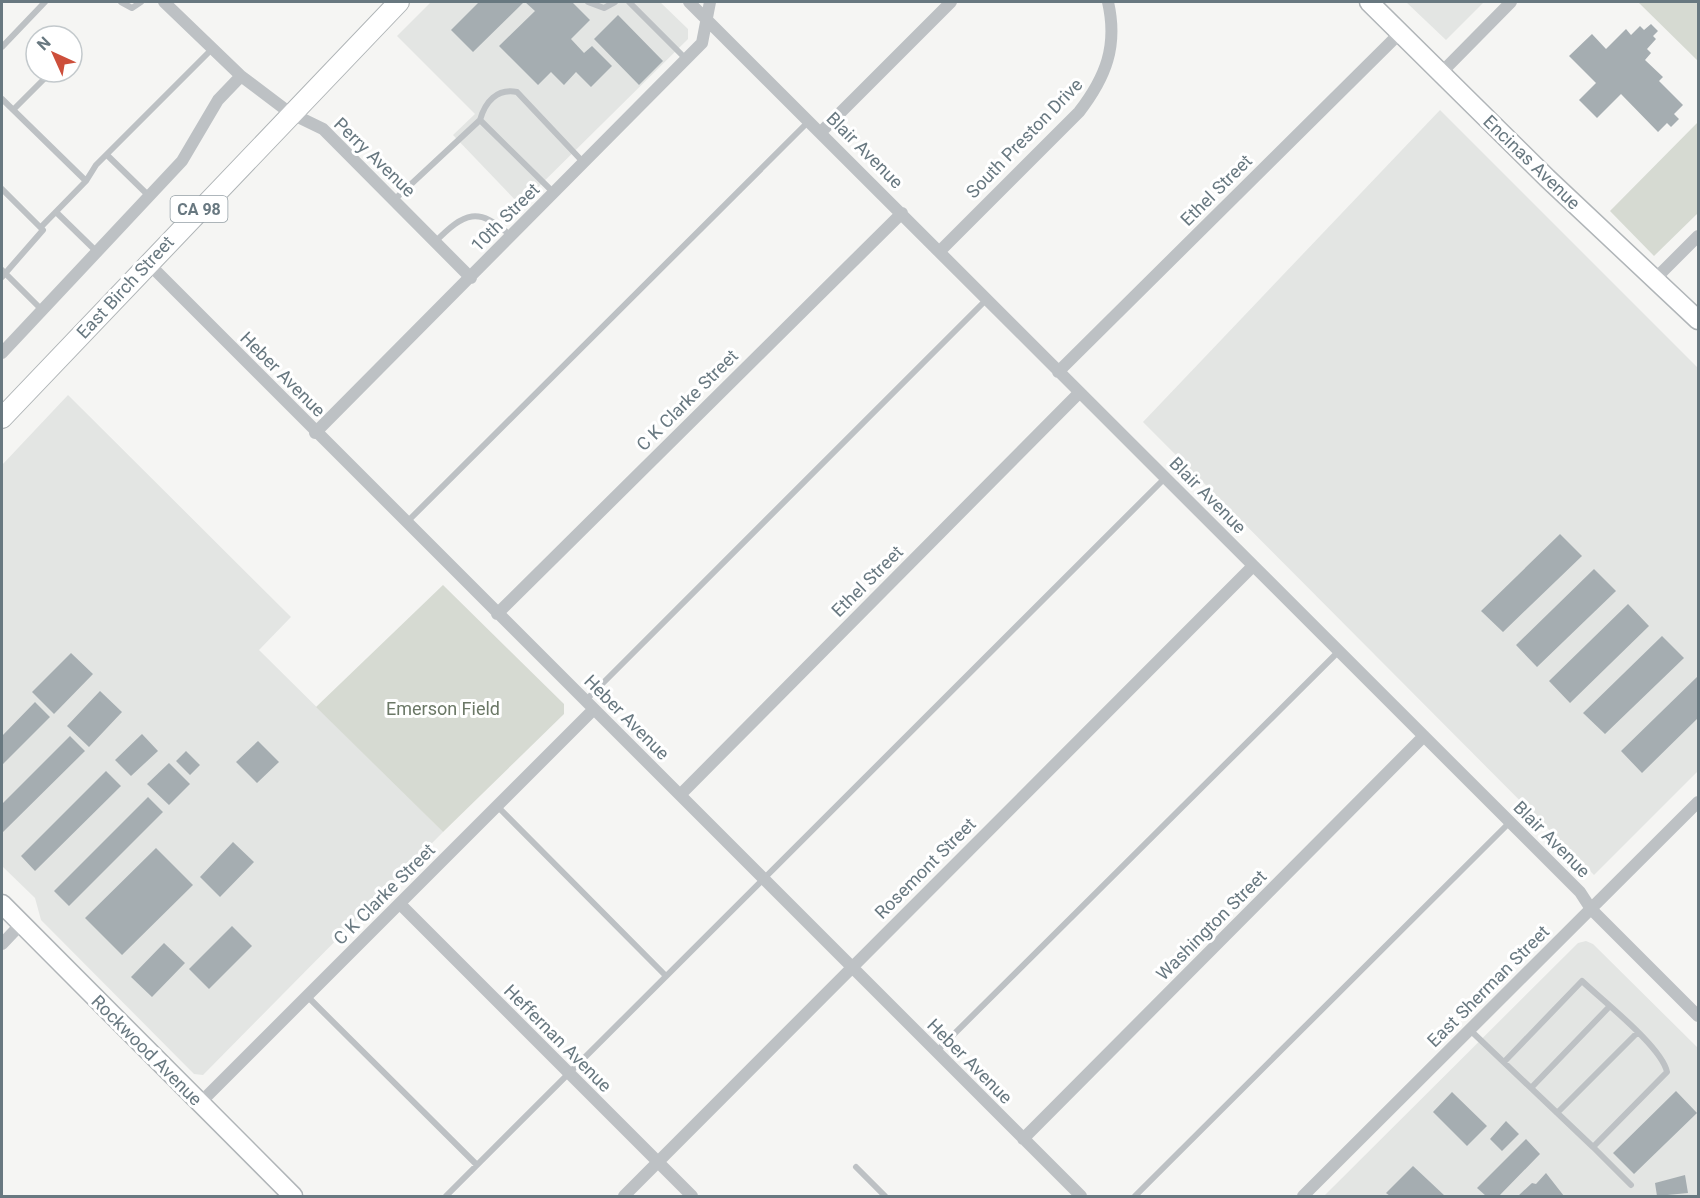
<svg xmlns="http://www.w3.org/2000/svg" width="1700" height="1198" font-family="Roboto,sans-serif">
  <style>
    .built { fill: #e3e5e3 }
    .green { fill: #d6dad2 }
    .building { fill: #a5adb1 }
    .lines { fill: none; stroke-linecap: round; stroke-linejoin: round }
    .secondary-casing { stroke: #b0b5b8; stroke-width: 21 }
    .primary-casing { stroke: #afb4b6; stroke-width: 22 }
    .lane { stroke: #bdc1c4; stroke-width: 6 }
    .street { stroke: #bdc1c4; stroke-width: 12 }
    .secondary { stroke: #fff; stroke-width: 18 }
    .primary { stroke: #fff; stroke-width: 20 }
    .labels { text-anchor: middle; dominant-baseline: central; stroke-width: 6; stroke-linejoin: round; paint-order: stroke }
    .shield { fill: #fff; stroke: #95a0a6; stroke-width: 1.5 }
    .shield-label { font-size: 16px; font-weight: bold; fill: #687880 }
    .street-label { font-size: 18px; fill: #687880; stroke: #fff }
    .park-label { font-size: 18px; fill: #6b7866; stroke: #fff }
  </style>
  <rect width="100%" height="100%" fill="#f5f5f3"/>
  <path class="built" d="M431,2H660L688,29V39L520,205L453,135L475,114L397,36Z
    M1406,2H1484L1446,40Z
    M1440,110L1698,368V771L1594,875L1143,422Z
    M68,395L291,617L259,650L443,832L203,1075L194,1074L41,920L35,898L2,866V465Z
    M1586,941L1593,944L1698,1048V1196H1324L1578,943Z"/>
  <path class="green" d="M1638,2H1698V61Z
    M1698,122V213L1654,256L1610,211Z
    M443,585L564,704V714L443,832L316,707Z"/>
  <path class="building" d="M479,2H524L473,52L451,30Z
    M525,2H572L590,20L571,39L584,53L592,46L612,66L591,87L576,72L564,85L551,72L538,85L499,46L535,11Z
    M618,15L663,61L639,85L594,39Z
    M1651,24L1658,31L1653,36L1656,39L1647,49L1651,53L1645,60L1663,77L1659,81L1683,105L1674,114L1679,119L1671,127L1667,123L1658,132L1621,94L1597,118L1579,100L1596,83L1569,56L1592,34L1606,49L1626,29L1631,35L1640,26L1644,30Z
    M1560,534L1582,556L1503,632L1481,611Z
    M1594,569L1616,591L1537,667L1516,645Z
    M1628,604L1649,626L1570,703L1549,681Z
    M1662,636L1684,658L1605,734L1583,713Z
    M71,653L93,674L54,714L32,692Z
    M1698,676V718L1642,773L1621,751Z
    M100,691L122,712L89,747L67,726Z
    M35,702L50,717L2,765V736Z
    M142,734L158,751L131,776L115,760Z
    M70,736L85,751L2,833V804Z
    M258,741L279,762L257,783L236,762Z
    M186,751L200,765L190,775L176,761Z
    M169,763L190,784L169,805L147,784Z
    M106,771L121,786L35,871L21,856Z
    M148,797L163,812L69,906L54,891Z
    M233,842L254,862L220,897L200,877Z
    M156,848L193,885L122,955L85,918Z
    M232,926L252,946L209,989L189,969Z
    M164,943L185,963L152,997L131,977Z
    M1676,1091L1697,1113L1634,1174L1613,1153Z
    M1452,1092L1487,1126L1467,1146L1433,1112Z
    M1506,1121L1519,1134L1502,1151L1490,1139Z
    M1526,1139L1540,1154L1499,1196H1486L1477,1188Z
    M1413,1166L1445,1196H1390L1386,1193Z
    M1546,1173L1564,1196H1518L1532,1183L1536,1184Z
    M1685,1175L1688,1193L1657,1196L1655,1183Z"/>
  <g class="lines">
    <defs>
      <path id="secondary" d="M1369,2L1547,178L1698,320
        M2,904L293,1196"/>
      <path id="primary" d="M2,418L399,2"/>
    </defs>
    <use href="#secondary" class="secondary-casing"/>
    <use href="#primary" class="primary-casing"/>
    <path class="lane" d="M121,2L132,8L141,2
      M588,2L604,8L615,2
      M629,2L686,59
      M2,47L45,2
      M2,99L86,181
      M13,110L51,72
      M480,120C485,102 497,88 517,92L584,163
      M107,155L149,196
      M2,189L43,230L2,277
      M394,200L480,120L554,193
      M56,212L97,252
      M41,227L86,181L96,165L212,49
      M435,242C465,212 478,206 511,236
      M2,270L42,310
      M406,523L809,121
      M586,700L987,299
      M497,806L666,976
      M307,996L477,1165
      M1470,1030L1593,1147L1667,1072C1662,1047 1603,1001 1582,981L1504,1062
      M936,1052L1339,651
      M1531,1088L1609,1007
      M1557,1113L1637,1033
      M1593,1147L1631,1185
      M856,1167L885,1196
      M446,1196L1165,478
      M1135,1196L1510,822"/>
    <path class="street" d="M164,2L241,76L290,113L323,129L471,278
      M689,2L1580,892L1591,909L1698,1016
      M1441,73L1511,2
      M821,132L951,2
      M940,251L1079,112C1106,77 1118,46 1108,2
      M148,263L1081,1196
      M1656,278L1698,236
      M2,353L182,161L218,100L241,76
      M1058,372L1400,33
      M315,433L702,43L710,2
      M497,614L902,213
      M680,795L1079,393
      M400,904L692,1196
      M2,944L21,924
      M200,1103L594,709
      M1023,1139L1424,736
      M624,1196L1253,566
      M1303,1196L1698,802"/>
    <use href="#secondary" class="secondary"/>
    <use href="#primary" class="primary"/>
  </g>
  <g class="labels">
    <rect class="shield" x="170.5" y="196" width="57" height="26" rx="4.5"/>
    <g class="shield-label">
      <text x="199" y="209">CA 98</text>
    </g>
    <g class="street-label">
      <text transform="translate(1024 138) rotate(-46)">South Preston Drive</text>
      <text transform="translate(865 150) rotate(45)">Blair Avenue</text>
      <text transform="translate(375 157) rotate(44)">Perry Avenue</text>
      <text transform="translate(1532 162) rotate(44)">Encinas Avenue</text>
      <text transform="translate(1216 190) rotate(-45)">Ethel Street</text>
      <text transform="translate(505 217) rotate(-45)">10th Street</text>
      <text transform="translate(125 287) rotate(-47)">East Birch Street</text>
      <text transform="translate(283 374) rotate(45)">Heber Avenue</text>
      <text transform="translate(687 400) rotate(-45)">C K Clarke Street</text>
      <text transform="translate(1208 495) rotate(45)">Blair Avenue</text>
      <text transform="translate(867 581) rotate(-45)">Ethel Street</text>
      <text transform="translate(627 717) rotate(45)">Heber Avenue</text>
      <text transform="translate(1552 839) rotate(45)">Blair Avenue</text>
      <text transform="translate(925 868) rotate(-45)">Rosemont Street</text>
      <text transform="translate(384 894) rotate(-45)">C K Clarke Street</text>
      <text transform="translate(1211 925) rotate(-45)">Washington Street</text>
      <text transform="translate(1488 986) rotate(-45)">East Sherman Street</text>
      <text transform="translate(558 1038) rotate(45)">Heffernan Avenue</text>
      <text transform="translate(147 1050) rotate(45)">Rockwood Avenue</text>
      <text transform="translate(970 1061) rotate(45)">Heber Avenue</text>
    </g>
    <g class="park-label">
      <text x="443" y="708">Emerson Field</text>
    </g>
  </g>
  <rect width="1700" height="1198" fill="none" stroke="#687880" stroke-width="6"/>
  <g transform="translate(54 54) rotate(315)"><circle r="28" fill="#ffffff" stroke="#c3c9cc" stroke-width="1.5"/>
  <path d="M0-4.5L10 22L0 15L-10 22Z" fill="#cd4f3b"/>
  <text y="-9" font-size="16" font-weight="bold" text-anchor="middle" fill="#687880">N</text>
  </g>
</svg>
